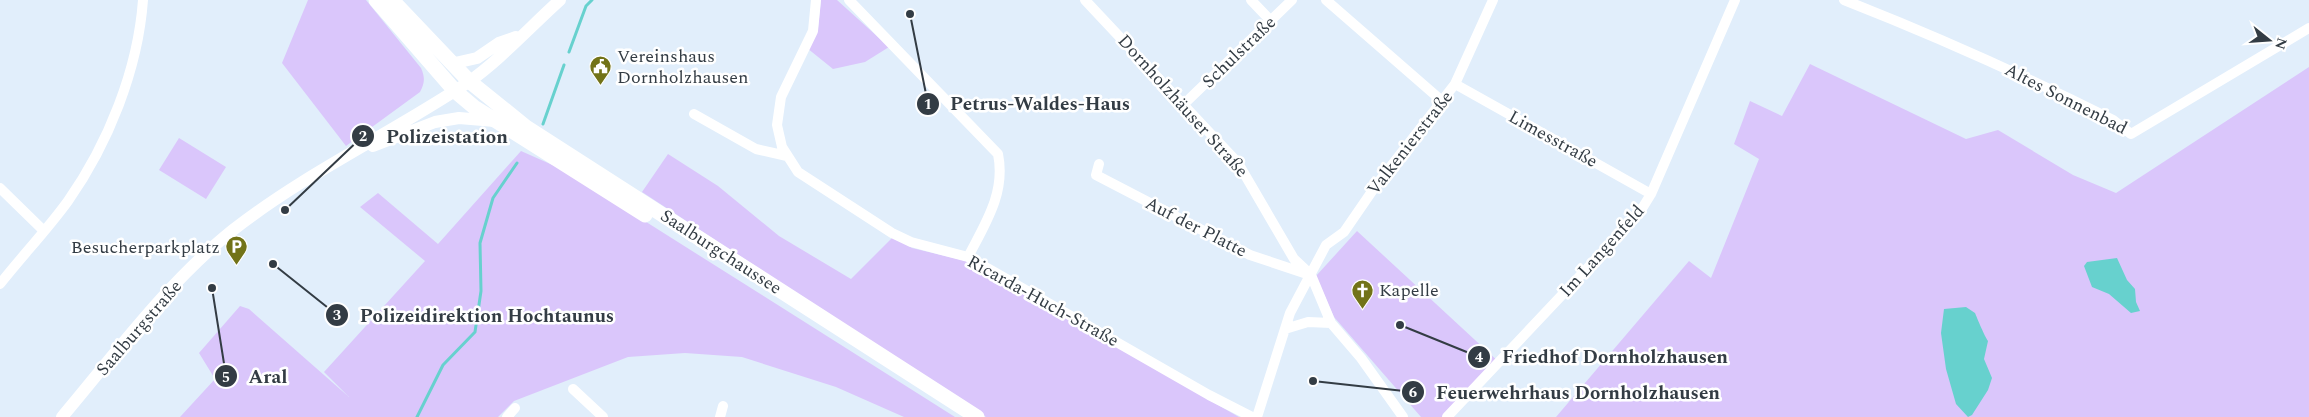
<svg xmlns="http://www.w3.org/2000/svg" width="2309" height="417" font-family="Spectral,serif">
  <style>
    .green { fill: #dac6fb }
    .water { fill: #67d1ce }
    .lines { fill: none; stroke-linecap: round; stroke-linejoin: round }
    .stream { stroke: #67d1ce; stroke-width: 3 }
    .minor { stroke: #fff; stroke-width: 10 }
    .tertiary { stroke: #fff; stroke-width: 12 }
    .primary { stroke: #fff; stroke-width: 15 }
    .labels { text-anchor: middle; dominant-baseline: central; stroke-width: 5; stroke-linejoin: round; paint-order: stroke }
    .street-label { font-size: 18px; fill: #333c44; stroke: #fff }
    .poi-label { font-size: 18px; fill: #333c44; stroke: #fff; text-anchor: start }
    .leader { fill: none; stroke: #333c44; stroke-width: 2 }
    .callout-dot { fill: #333c44; stroke: #fff; stroke-width: 2 }
    .mark-label { font-size: 15px; text-anchor: middle; font-weight: bold; fill: #fff }
    .callout-label { font-size: 19px; text-anchor: middle; font-weight: bold; fill: #333c44; stroke: #fff; stroke-width: 5; stroke-linejoin: round; paint-order: stroke }
  </style>
  <rect width="100%" height="100%" fill="#e1eefb"/>
  <path class="green" d="M308,0H366L421,68C425,77 425,83 420,92L346,146L282,63Z
    M821,0H837L889,47L865,62L833,69L807,48L818,28Z
    M1810,64L1966,139L1998,130L2073,175L2116,193L2309,67V417H1556L1689,261L1711,278L1759,159L1734,144L1750,101L1782,116Z
    M179,138L226,167L206,199L159,170Z
    M521,151L557,167L651,225L955,417H904L836,387L742,357L685,353L628,357L514,401L498,417H180L215,379L199,353L240,306L249,309L349,397L324,372L425,261L360,207L378,193L438,244Z
    M668,154L718,186L779,236L851,279L893,237L912,248L966,261L1239,417H986L642,192Z
    M1357,231L1501,364L1449,417H1421L1334,317L1316,276Z"/>
  <path class="water" d="M2117,258L2127,280L2135,289L2136,302L2140,311L2131,313L2109,294L2092,287L2084,266L2087,262Z
    M1966,307L1975,313C1977,318 1985,337 1988,341L1984,359L1992,378L1988,390L1972,415L1968,417L1956,404L1946,369L1941,333L1944,309Z"/>
  <g class="lines">
    <path class="stream" d="M569,52L586,6L592,0
      M543,124L564,65
      M417,417L443,365L475,332L481,291L480,243L493,198L517,163"/>
    <path class="minor" d="M816,0L813,31L781,97L777,125L782,147L798,172L892,233L911,242L968,257L1209,395L1252,417
      M849,0L998,154C1006,193 985,224 968,257
      M1085,0L1238,163L1294,259L1311,275L1331,323L1361,358L1403,417
      M1251,0L1271,21
      M1326,0L1442,101
      M1844,0C1936,36 2025,76 2113,120L2131,134L2309,28
      M1455,84L1651,194
      M1184,104L1292,0
      M694,114L756,149L787,156
      M1099,164L1096,175L1250,255L1307,274
      M0,188L43,230
      M0,284C22,256 47,230 68,201C108,144 138,70 143,0
      M1285,329L1308,322L1331,323
      M573,389L603,417
      M507,417L515,408
      M720,417L723,406
      M1257,417L1290,313L1326,245L1344,232L1377,184L1455,84L1493,0
      M1447,417L1612,242L1643,207L1651,194L1735,0"/>
    <path class="tertiary" d="M446,57L455,63L477,58L499,43L516,37
      M373,146L435,122L459,118L495,121
      M62,417C116,353 168,282 233,230C306,173 390,134 467,83C499,61 531,26 560,0"/>
    <path class="primary" d="M376,0L455,91L474,107L645,215
      M392,0L469,81L526,127L977,417"/>
  </g>
  <defs>
    <symbol id="civic-pin" viewBox="-11 -11 22 30"><path d="M0 17L-7.5 6A9.5 9.5 0 1 1 7.5 6Z" fill="#727318" stroke="#fff"/><path d="M-.6-6.5H3V-4.5H.6V-3L4-1V1h2V6H-6V1h2V-1L-.6-3ZM-1.2 2.5V6h2.4V2.5Z" fill="#fff"/></symbol>
    <symbol id="parking-pin" viewBox="-11 -11 22 30"><path d="M0 17L-7.5 6A9.5 9.5 0 1 1 7.5 6Z" fill="#727318" stroke="#fff"/><path d="M-3.5-5.5H1a3.5 3.5 0 0 1 0 7H-1V5.5H-3.5ZM-1-3.4V-.6H.8a1.4 1.4 0 0 0 0-2.8Z" fill="#fff"/></symbol>
    <symbol id="church-pin" viewBox="-11 -11 22 30"><path d="M0 17L-7.5 6A9.5 9.5 0 1 1 7.5 6Z" fill="#727318" stroke="#fff"/><path d="M-1.2-6h2.4v3.5h3.3v2.4h-3.3V6h-2.4V-.1h-3.3v-2.4h3.3Z" fill="#fff"/></symbol>
  </defs>
  <g fill-rule="evenodd">
    <use href="#civic-pin" x="588" y="54" width="25" height="34"/>
    <use href="#parking-pin" x="224" y="234" width="25" height="34"/>
    <use href="#church-pin" x="1350" y="278" width="25" height="34"/>
  </g>
  <g class="labels">
    <g class="street-label">
      <text transform="translate(1239 52) rotate(-44)">Schulstraße</text>
      <text transform="translate(2066 99) rotate(27)">Altes Sonnenbad</text>
      <text transform="translate(1183 106) rotate(48)">Dornholzhäuser Straße</text>
      <text transform="translate(1553 139) rotate(29)">Limesstraße</text>
      <text transform="translate(1410 143) rotate(-52)">Valkenierstraße</text>
      <text transform="translate(1196 227) rotate(27)">Auf der Platte</text>
      <text transform="translate(1602 251) rotate(-48)">Im Langenfeld</text>
      <text transform="translate(721 252) rotate(33)">Saalburgchaussee</text>
      <text transform="translate(1043 301) rotate(29)">Ricarda-Huch-Straße</text>
      <text transform="translate(139 328) rotate(-49)">Saalburgstraße</text>
    </g>
    <g class="poi-label">
      <text x="617" y="56">Vereinshaus<tspan x="617" dy="21">Dornholzhausen</tspan></text>
      <text x="220" y="247" text-anchor="end">Besucherparkplatz</text>
      <text x="1379" y="290">Kapelle</text>
    </g>
  </g>
  <path class="leader" d="M910 14L928 104M285 210L363 136M273 264L337 315M1400 325L1479 357M212 288L226 376M1313 381L1413 392"/>
  <g class="callout-dot">
    <circle cx="910" cy="14" r="5"/>
    <circle cx="285" cy="210" r="5"/>
    <circle cx="273" cy="264" r="5"/>
    <circle cx="1400" cy="325" r="5"/>
    <circle cx="212" cy="288" r="5"/>
    <circle cx="1313" cy="381" r="5"/>
    <circle cx="928" cy="104" r="12"/>
    <circle cx="363" cy="136" r="12"/>
    <circle cx="337" cy="315" r="12"/>
    <circle cx="1479" cy="357" r="12"/>
    <circle cx="226" cy="376" r="12"/>
    <circle cx="1413" cy="392" r="12"/>
  </g>
  <g class="mark-label">
    <text x="928" y="109">1</text>
    <text x="363" y="141">2</text>
    <text x="337" y="320">3</text>
    <text x="1479" y="362">4</text>
    <text x="226" y="382">5</text>
    <text x="1413" y="397">6</text>
  </g>
  <g class="callout-label">
    <text x="1040" y="110">Petrus-Waldes-Haus</text>
    <text x="447" y="143">Polizeistation</text>
    <text x="487" y="322">Polizeidirektion Hochtaunus</text>
    <text x="1615" y="363">Friedhof Dornholzhausen</text>
    <text x="268" y="383">Aral</text>
    <text x="1578" y="399">Feuerwehrhaus Dornholzhausen</text>
  </g>
  <g transform="translate(2269 40) rotate(107)" stroke="#ffffff" stroke-width="4" paint-order="stroke">
  <path d="M0-4L9 19L0 12L-9 19Z" fill="#333c44"/>
  <text y="-8" font-size="14" font-weight="bold" text-anchor="middle" fill="#333c44">N</text>
  </g>
</svg>
